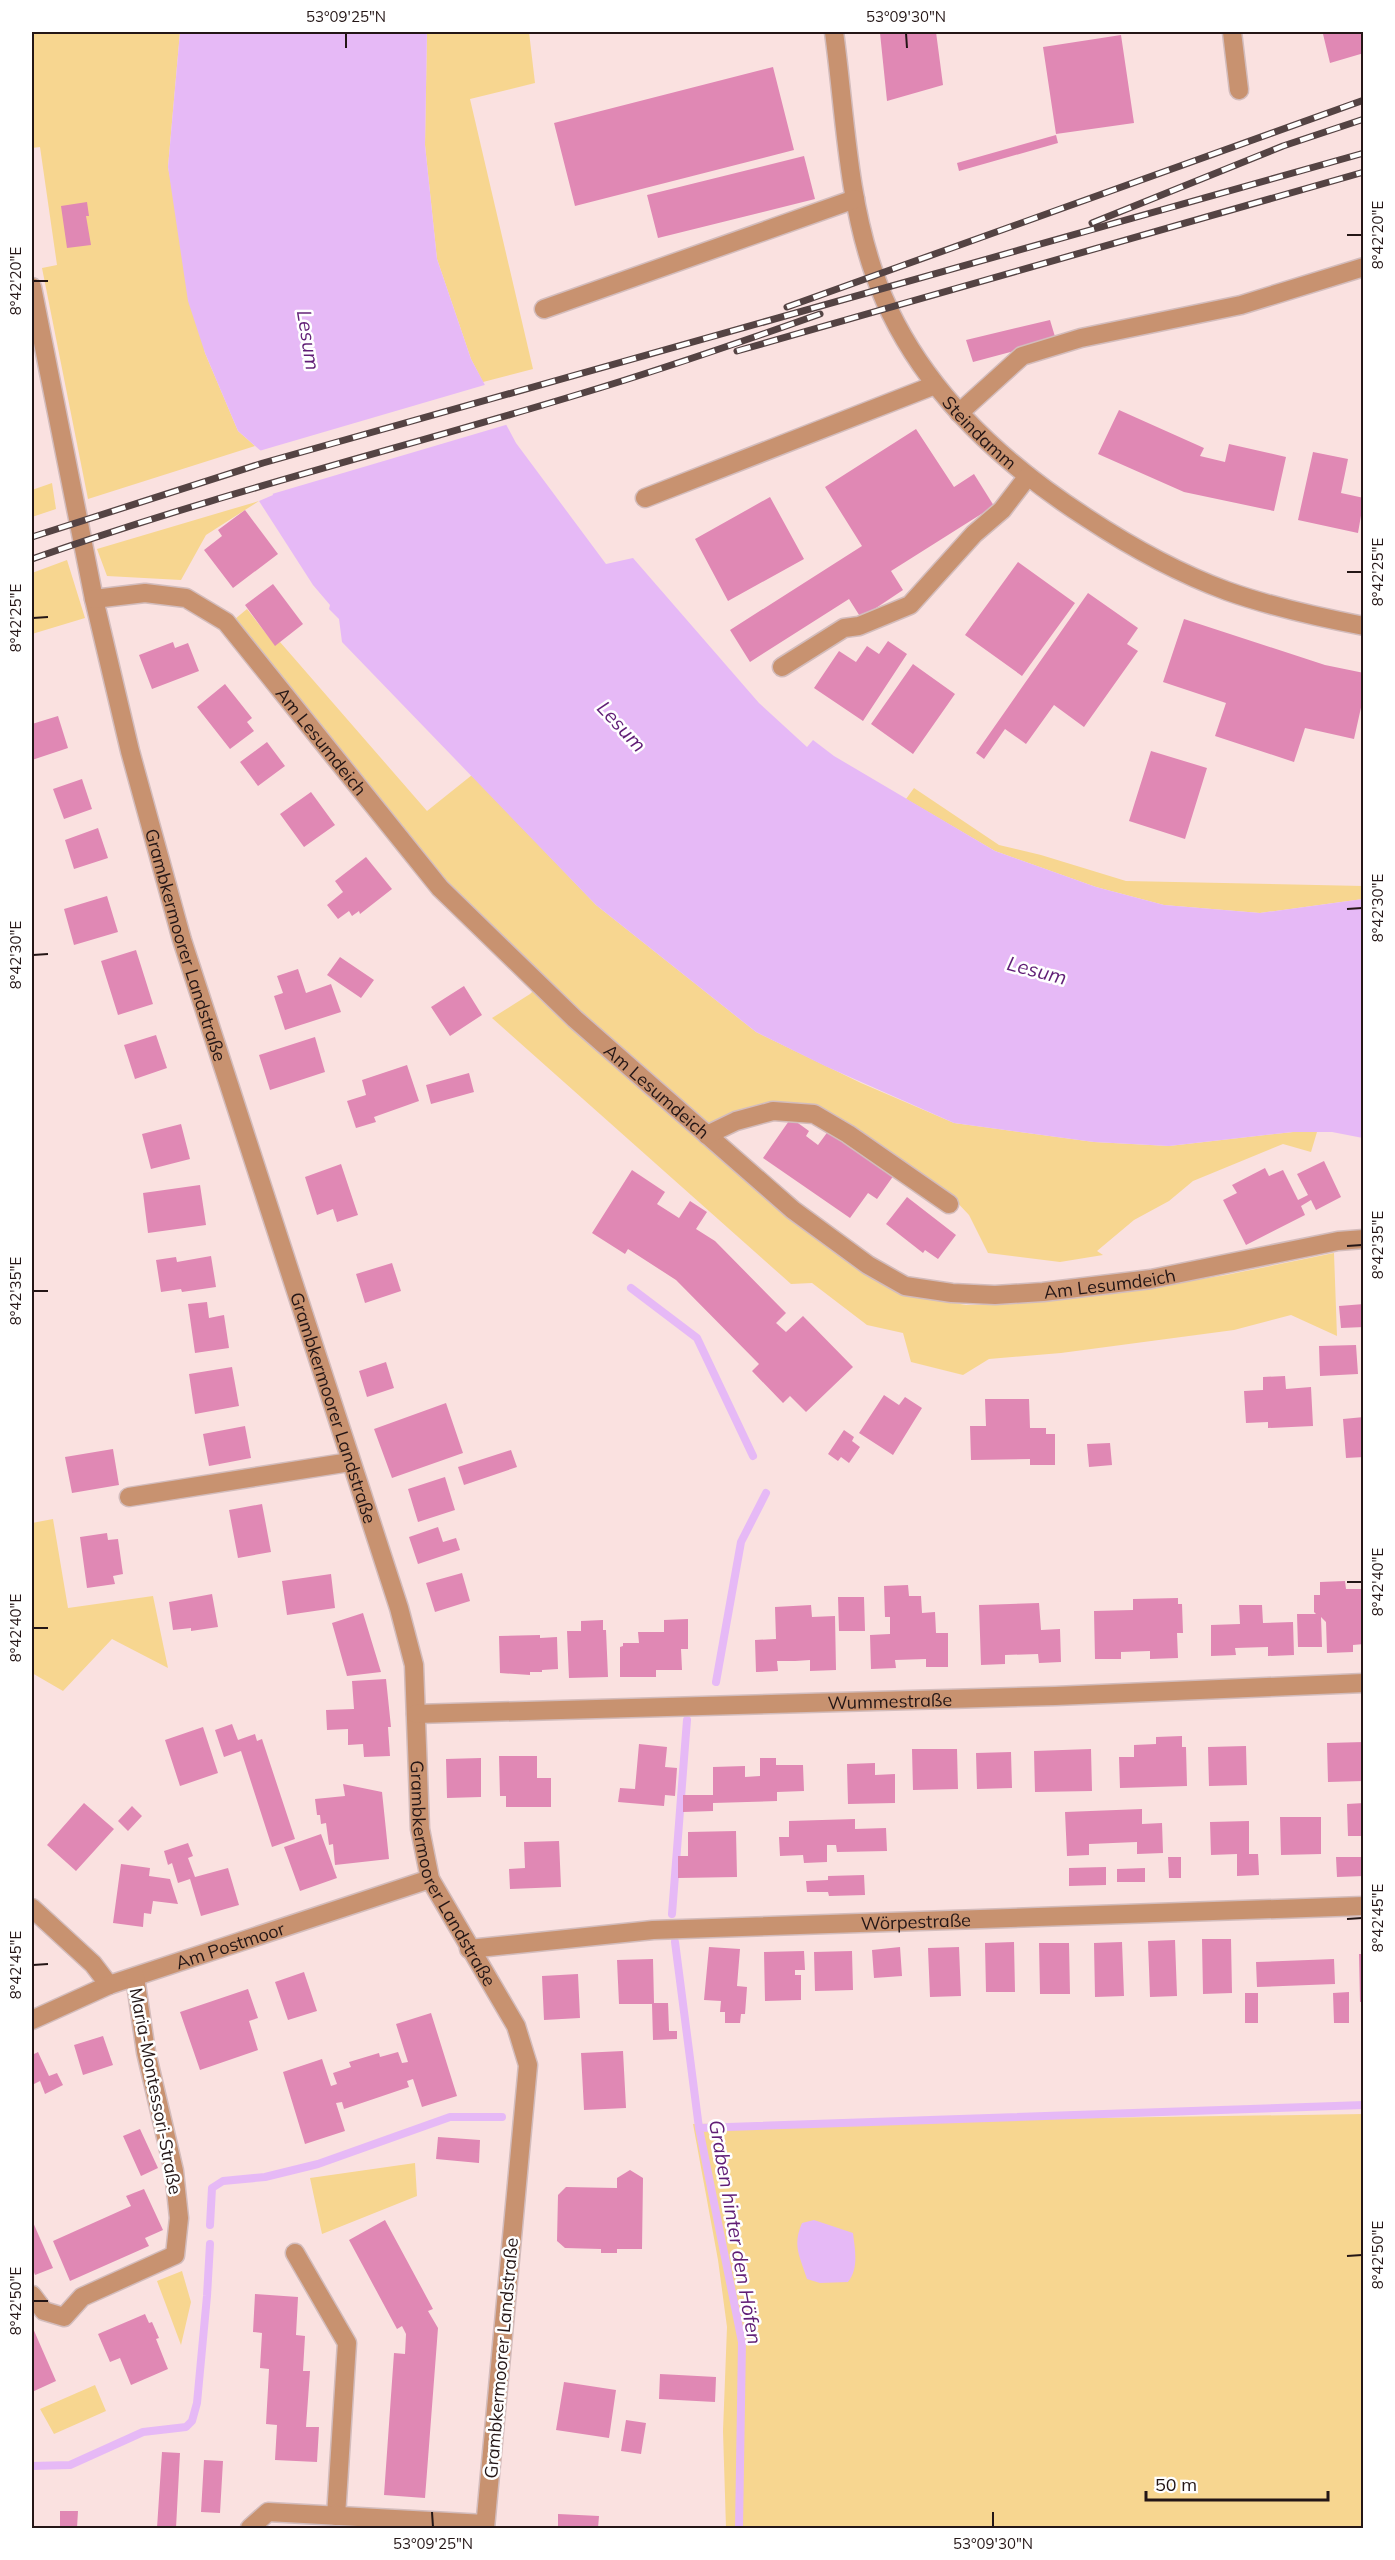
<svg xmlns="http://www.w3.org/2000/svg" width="1395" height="2560" font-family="Mulish,sans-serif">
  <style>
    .green { fill: #f7d690 }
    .water { fill: #e6b9f6 }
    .pier { fill: #fae1e0 }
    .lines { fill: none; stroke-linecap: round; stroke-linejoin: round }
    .stream { stroke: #e6b9f6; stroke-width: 8 }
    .building { fill: #e088b4 }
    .minor-casing { stroke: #d3bcbc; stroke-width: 21 }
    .minor { stroke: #c89270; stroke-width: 18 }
    .rail-casing { stroke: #544343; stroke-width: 7 }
    .rail { stroke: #fff; stroke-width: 4.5; stroke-dasharray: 14; stroke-linecap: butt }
    .ticks { fill: none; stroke: #241616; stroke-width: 2 }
    .labels { text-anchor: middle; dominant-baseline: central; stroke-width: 5; stroke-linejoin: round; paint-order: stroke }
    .street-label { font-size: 18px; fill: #241616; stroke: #fff }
    .water-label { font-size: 20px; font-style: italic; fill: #601d75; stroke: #fff }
    .neatline { fill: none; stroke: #241616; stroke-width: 2 }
    .ticks-label { font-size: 15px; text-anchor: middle; fill: #241616 }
  </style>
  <rect width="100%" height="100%" fill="#fae1e0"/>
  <path class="green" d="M32,32H180L168,167L205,353L238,431L255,446L88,499L42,268L57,265L40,147L32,148Z
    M427,32H529L535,83L470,99L533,369L483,382L471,359L437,259L425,145Z
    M52,483L56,509L32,517V490Z
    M259,501L206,535L181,580L107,576L97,549Z
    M67,560L85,618L32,634V573Z
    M247,609L275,645L280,642L427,811L472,775L596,905L756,1032L861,1083L954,1123L1094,1142L1169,1146L1293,1132H1317L1311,1152L1283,1144L1193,1181L1169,1201L1134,1220L1097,1251L1103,1255L1060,1262L988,1253L969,1215L951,1196L870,1137L812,1111L772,1107L718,1119L694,1135L788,1218L860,1271L903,1294L966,1305L1013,1304L1116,1293L1226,1275L1334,1253L1337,1336L1291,1315L1234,1330L1061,1353L989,1359L963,1375L911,1362L903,1333L867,1325L812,1283L791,1284L492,1018L530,994L545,979L456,891L418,849L235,619Z
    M914,788L999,845L1041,855L1126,881L1363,886V899L1260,913L1164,905L1096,887L995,851L906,799Z
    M53,1519L68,1608L153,1596L168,1668L112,1639L63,1691L32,1673V1523Z
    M1363,2114V2528H726L723,2431L727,2327L718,2260L693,2124Z
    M415,2163L417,2196L322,2234L310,2178Z
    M182,2271L191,2302L181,2345L157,2281Z
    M95,2385L106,2411L54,2434L40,2409Z"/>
  <path class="water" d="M180,32H427L425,145L437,259L471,359L516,443L606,564L633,558L759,703L807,747L813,740L834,756L995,851L1096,887L1164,905L1260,913L1363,899V1138L1332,1132H1293L1169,1146L1094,1142L954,1123L825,1066L756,1032L596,905L342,642L339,619L329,609L330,605L313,585L259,501L273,495L261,451L238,431L205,353L188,301L168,167Z
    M814,2220L853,2233C855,2250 859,2268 848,2282L820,2283L807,2279C800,2256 792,2246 802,2223Z"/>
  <path class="pier" d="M488,384L509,424L272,494L259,451Z"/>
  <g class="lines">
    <path class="stream" d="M631,1288L697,1338L753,1456
      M716,1682L741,1542L766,1493
      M672,1914L687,1720
      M675,1942L699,2128L742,2342L739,2528
      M699,2128L1364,2105
      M210,2225L212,2188L223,2181L265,2177L318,2164L450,2117H502
      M32,2466L70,2465L143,2432L186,2427L192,2421L197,2403L207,2296L210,2244"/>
  </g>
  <path class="building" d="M889,32H936L943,85L887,101L880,33Z
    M1332,32H1364V53L1330,63L1323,34Z
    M1121,35L1134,123L1056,134L1043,47Z
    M773,67L794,150L575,206L554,123Z
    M1056,135L1058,143L959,171L957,163Z
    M804,156L815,199L658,238L647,195Z
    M87,202L89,216H86L91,245L67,248L61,206Z
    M1050,320L1056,340L973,362L966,340Z
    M1119,410L1204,448L1200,456L1225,462L1229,444L1286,457L1274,511L1184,492L1098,454Z
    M916,429L954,487L974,474L994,506L891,571L903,590L861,618L849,599L750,662L730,630L862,546L825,487Z
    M1313,452L1348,459L1341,493L1364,498L1358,533L1298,520Z
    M770,497L804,559L728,601L695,539Z
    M245,510L278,554L233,588L204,550L222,536L218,530Z
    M1018,562L1075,603L1022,676L965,635Z
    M273,584L303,624L275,646L245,605Z
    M1088,593L1138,628L1127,644L1138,651L1084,727L1054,705L1026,744L1005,729L984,759L976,753Z
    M1184,619L1325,665L1364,673V694L1354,739L1305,728L1294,762L1215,736L1226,703L1163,682Z
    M888,641L907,654L863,721L814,688L839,651L856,662L867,646L879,654Z
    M173,642L175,648L188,643L199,671L152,689L139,655Z
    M913,664L955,694L913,754L871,724Z
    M225,684L252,718L247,722L254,731L230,749L197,707Z
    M58,716L68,748L32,760V724Z
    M267,742L285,766L258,786L240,762Z
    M1151,751L1207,768L1185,839L1129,821Z
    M82,779L92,809L64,819L53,789Z
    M311,792L335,825L304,847L280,814Z
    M98,828L108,858L74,869L65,840Z
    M366,857L392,889L360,914L359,911L352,916L349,911L338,919L327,905L343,892L335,881Z
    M107,896L118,932L74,945L64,909Z
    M136,950L153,1004L118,1015L101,961Z
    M340,957L374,980L361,998L327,975Z
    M298,969L306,993L331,984L341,1012L285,1030L274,996L283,993L277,976Z
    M464,986L482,1015L450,1036L431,1007Z
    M156,1035L167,1068L135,1079L124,1045Z
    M315,1037L325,1072L270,1090L259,1055Z
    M407,1065L419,1101L374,1117L376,1122L356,1128L347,1101L366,1095L362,1080Z
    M469,1073L474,1092L431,1104L426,1085Z
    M791,1118L809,1131L806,1136L818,1145L829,1130L894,1175L877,1199L868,1193L850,1218L763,1158Z
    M181,1124L190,1159L151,1169L142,1134Z
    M1324,1161L1341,1197L1316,1210L1311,1200L1301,1206L1305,1215L1246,1245L1223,1200L1237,1193L1232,1185L1265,1168L1269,1176L1283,1170L1298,1200L1308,1195L1297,1174Z
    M341,1164L358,1215L337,1222L333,1209L317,1215L305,1177Z
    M632,1170L665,1192L657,1204L679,1218L690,1201L707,1212L696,1229L715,1241L786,1313L776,1323L786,1332L803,1316L853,1367L806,1412L790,1396L783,1403L752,1371L759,1364L676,1280L628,1249L625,1254L592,1233Z
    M200,1185L206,1225L148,1233L143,1193Z
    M907,1197L956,1235L938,1259L925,1250L923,1253L886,1224Z
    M211,1256L216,1287L182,1292L181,1289L161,1292L156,1260L176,1257L177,1262Z
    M392,1263L401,1291L365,1303L356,1274Z
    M207,1302L209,1318L224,1315L229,1348L195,1353L188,1304Z
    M1364,1304V1327L1341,1328L1339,1306Z
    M1356,1345L1358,1374L1320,1376L1319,1346Z
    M386,1362L394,1388L367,1397L359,1371Z
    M232,1367L239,1406L195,1414L189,1374Z
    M1285,1376L1286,1389L1311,1387L1313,1426L1268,1428V1422L1246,1423L1244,1391L1263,1390V1377Z
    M884,1395L899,1405L905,1397L922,1408L893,1455L859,1433Z
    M985,1399H1029L1030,1428H1046V1434H1055V1465H1030V1459L971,1460L970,1426H986Z
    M446,1403L463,1453L392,1478L374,1429Z
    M1364,1417V1457L1346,1458L1343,1419Z
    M245,1426L251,1458L209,1466L203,1434Z
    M844,1430L854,1437L852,1441L860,1447L849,1463L841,1457L838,1461L828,1454Z
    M1110,1443L1112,1465L1089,1467L1087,1444Z
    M113,1449L119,1485L72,1493L65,1457Z
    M511,1450L517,1467L464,1485L458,1467Z
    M445,1477L455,1510L418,1522L408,1489Z
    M262,1504L271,1552L238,1558L229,1510Z
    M438,1527L443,1542L456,1538L460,1550L418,1564L409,1537Z
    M107,1533L108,1540L118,1539L123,1574L113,1576L115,1584L87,1588L80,1537Z
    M462,1573L470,1601L435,1612L426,1583Z
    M331,1574L335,1608L287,1615L282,1581Z
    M1345,1581L1346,1589H1364V1644L1353,1645V1652L1327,1653L1326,1622L1321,1617L1322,1647H1298L1297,1614H1316L1314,1612V1595H1320V1582Z
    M908,1585L909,1596H921L922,1613L935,1612L936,1633H948V1667H926V1659L895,1660L896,1668L871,1669L870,1635L890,1634V1617H885L884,1586Z
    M212,1594L218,1627L191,1631V1628L173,1630L169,1602Z
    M838,1597H864L865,1631H839Z
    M1178,1598V1604H1182L1183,1633H1177L1178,1658L1150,1659V1651L1121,1652V1659H1095L1094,1611L1133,1610V1599Z
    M1039,1603L1041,1630L1060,1629L1061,1662L1039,1663L1038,1654L1005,1655V1664L981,1665L979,1605Z
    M811,1605L812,1617L835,1616L836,1670L810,1671V1660L795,1661H777L778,1671L756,1672L755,1640L776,1639L775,1607Z
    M1239,1605H1262L1263,1623L1293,1622L1294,1655L1268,1656V1647L1235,1648L1236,1655L1211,1656V1625L1240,1624Z
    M363,1613L381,1672L347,1676L332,1623Z
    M688,1619V1649H681L682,1670H656V1677H620V1647L623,1646V1643H639L638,1632H664V1620Z
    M603,1620V1630H606L608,1677L569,1678L567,1631H581V1621Z
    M540,1635V1638L557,1637L558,1669L542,1670V1672H530V1675L500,1673L499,1636Z
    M386,1679L391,1727H388L390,1756L364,1757L363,1744L348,1745V1729L327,1730L326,1710L354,1709L352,1681Z
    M232,1724L238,1740L255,1734L257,1741L262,1739L295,1839L272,1847L241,1751L224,1757L215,1730Z
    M203,1727L218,1773L180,1786L165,1740Z
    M1182,1736V1747H1186L1187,1786L1120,1788L1119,1757H1134V1745L1156,1744V1737Z
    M1364,1742V1781L1328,1782L1327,1743Z
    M639,1744L667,1747L665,1767L677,1768L675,1796L665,1795L664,1806L618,1802L620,1788L635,1789Z
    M1246,1746L1247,1785L1209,1786L1208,1747Z
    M912,1749H957L958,1789L913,1790Z
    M1091,1749L1092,1791L1035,1792L1034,1751Z
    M1011,1752L1012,1788L977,1789L976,1753Z
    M499,1756H537V1778H551V1807H506V1796H500Z
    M481,1758V1797L447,1798L446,1759Z
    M760,1758H776V1765H803L804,1791L777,1792V1801L713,1803V1811L683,1812V1795H713V1767L745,1766V1777L760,1776Z
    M875,1763V1775L895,1774V1803L848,1804L847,1764Z
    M343,1784L382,1792L389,1859L335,1865L333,1844L329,1845L326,1823L321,1824L320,1815H317L315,1799L345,1796Z
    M84,1803L114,1829L76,1871L47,1845Z
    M1364,1803V1836H1348L1347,1804Z
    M132,1806L142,1816L128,1831L118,1821Z
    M1142,1809V1824L1162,1823L1163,1853L1137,1854V1842L1089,1844V1855L1067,1856L1065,1812Z
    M1280,1817H1321V1854L1281,1855Z
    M855,1819V1829L886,1828L887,1851L837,1852L836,1845H827V1862L804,1863L803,1855L780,1856L779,1837H789V1821Z
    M1249,1821V1854H1258L1259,1875L1237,1876V1854L1211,1855L1210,1822Z
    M736,1831L737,1877L678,1878V1856H688V1832Z
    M321,1834L337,1878L300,1891L284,1847Z
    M559,1841L561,1887L510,1889L509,1869L525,1868L524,1842Z
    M188,1843L193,1856L188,1858L195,1877L228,1868L239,1905L201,1916L190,1879L178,1883L172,1863L168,1865L164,1851Z
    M1168,1857H1181V1878H1169Z
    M1336,1857H1364V1876L1337,1877Z
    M121,1864L150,1868L149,1876L170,1879L178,1904L153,1901L151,1914L144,1913L143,1927L113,1923Z
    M1106,1867V1885L1069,1886V1868Z
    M1145,1868V1882H1117V1869Z
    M864,1875L865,1895L829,1896L828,1892H807L806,1881L828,1880V1876Z
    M1202,1939H1231L1232,1993L1203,1994Z
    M1175,1940L1177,1996L1150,1997L1148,1941Z
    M1014,1942L1015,1992H986L985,1943Z
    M1122,1942L1124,1996L1095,1997L1094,1943Z
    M1039,1943H1069L1070,1994H1040Z
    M709,1947L740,1949L737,1986L747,1987L745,2014H741L740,2023H725V2012H720L721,2001L704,2000Z
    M900,1947L902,1976L874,1978L872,1950Z
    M959,1947L961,1996L930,1997L928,1948Z
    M804,1951L805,1970H795V1975H801V2000L765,2001L764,1952Z
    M852,1951L853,1990L815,1991L814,1952Z
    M1359,1954H1364V2002H1360Z
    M653,1959L654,2003H668L669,2031H677V2039L653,2040L652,2004H619L617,1960Z
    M1334,1959L1335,1984L1257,1987L1256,1962Z
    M304,1972L317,2011L288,2020L275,1982Z
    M578,1974L580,2018L544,2020L542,1976Z
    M248,1989L258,2018L249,2021L258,2050L200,2070L180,2012Z
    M1349,1992V2023H1334L1333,1993Z
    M1245,1993H1258V2023H1245Z
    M431,2013L457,2096L422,2107L413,2079L407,2081L409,2087L344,2109L342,2102L336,2103L345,2131L305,2144L283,2072L322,2059L331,2086L337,2084L333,2073L351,2067L349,2062L379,2053L380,2057L398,2052L402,2063L408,2062L396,2024Z
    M103,2036L113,2065L83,2075L74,2045Z
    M623,2051L626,2108L584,2110L581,2053Z
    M38,2052L49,2076L57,2073L63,2085L45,2094L40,2081L32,2085V2055Z
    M140,2129L158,2168L141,2176L123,2136Z
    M438,2137L480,2140L479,2163L436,2159Z
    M630,2170L643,2178L642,2249H617V2253H601V2249L565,2248L557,2241L558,2195L566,2187L617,2188V2178Z
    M144,2189L163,2230L145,2238L149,2246L70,2281L53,2241L131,2206L126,2196Z
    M32,2220L53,2268L35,2275L32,2267Z
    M385,2220L433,2309L428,2311L438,2328L425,2498L384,2495L394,2353L405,2354L406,2334L402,2326L397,2329L349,2240Z
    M255,2294L298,2297L296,2335L305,2336L303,2371H310L306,2427H319L317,2462L275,2460L277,2425L266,2424L269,2369L260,2368L262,2333L253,2332Z
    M145,2314L149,2323L152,2322L159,2338L156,2339L168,2369L131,2385L120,2358L110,2362L98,2334Z
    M32,2326L56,2381L32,2392Z
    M660,2374L716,2377L715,2402L659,2399Z
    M564,2382L616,2390L609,2438L556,2430Z
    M626,2420L646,2423L641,2454L621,2451Z
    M162,2452L180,2453L176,2528H157Z
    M204,2460L223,2461L220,2513L201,2512Z
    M60,2511H78L77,2528H60Z
    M558,2514L599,2516L598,2528H544V2526H558Z"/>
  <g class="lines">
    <defs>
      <g id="minor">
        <path id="s1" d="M834,32C845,112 847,196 874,273C911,380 994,458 1087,518C1131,547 1178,573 1227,591C1272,607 1317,617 1364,626"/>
        <path d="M1232,32L1239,90"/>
        <path id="s2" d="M32,287L94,599L130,751L182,940L399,1608L414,1665L420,1829L430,1879L516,2026L528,2065L485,2528"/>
        <path d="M544,309L855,199"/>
        <path d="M959,413L1022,356L1081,338L1241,305L1364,267"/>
        <path d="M645,498L935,385"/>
        <path id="s3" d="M94,599L145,593L186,598L226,622L440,888L575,1019L793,1210L868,1265L905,1286L952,1293L995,1295L1043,1292L1151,1279L1338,1241L1364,1239"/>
        <path d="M782,667L844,628L859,626L910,605L974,534L1002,510L1028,476"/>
        <path d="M707,1135L736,1121L773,1111L814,1114L848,1134L949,1204"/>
        <path d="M129,1497L350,1462"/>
        <path id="s4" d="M416,1714L1055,1696L1364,1683"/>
        <path d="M32,1908L93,1964L109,1985"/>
        <path id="s5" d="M469,1949L653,1930L1364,1906"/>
        <path id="s6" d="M32,2020L109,1985L430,1879"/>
        <path d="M295,2253L347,2343L336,2516"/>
        <path d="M32,2295L44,2311L64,2317L82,2297L175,2255L179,2218L174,2171L146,2052L135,1977"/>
        <path d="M250,2528L268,2512L485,2524"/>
      </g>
    </defs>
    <use href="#minor" class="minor-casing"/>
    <use href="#minor" class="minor"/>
    <defs>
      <path id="rail" d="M1092,223L1283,146L1364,119
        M787,307L1364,100
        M737,351L1364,172
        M32,537L263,463L1364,153
        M32,559C213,495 399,449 583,393C663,369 741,342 820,314"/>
    </defs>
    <use href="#rail" class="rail-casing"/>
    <use href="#rail" class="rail"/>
  </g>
  <path class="ticks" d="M346,33V48M906,33L907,48M1347,235H1362M33,281H48M1347,572H1362M33,618L48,617M1347,909L1362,908M33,955L48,954M1347,1246L1362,1245M33,1291H48M1347,1582H1362M33,1628H48M1347,1919L1362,1918M33,1965L48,1964M1347,2256L1362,2255M33,2301H48M432,2512L433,2527M993,2512V2527"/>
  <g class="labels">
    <g class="street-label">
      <text stroke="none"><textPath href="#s1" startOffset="438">Steindamm</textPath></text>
      <text stroke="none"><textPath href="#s3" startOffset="292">Am Lesumdeich</textPath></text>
      <text stroke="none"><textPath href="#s2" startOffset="676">Grambkermoorer Landstraße</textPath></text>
      <text stroke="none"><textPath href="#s3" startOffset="778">Am Lesumdeich</textPath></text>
      <text stroke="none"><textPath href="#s3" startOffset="1300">Am Lesumdeich</textPath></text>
      <text stroke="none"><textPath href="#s2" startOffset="1162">Grambkermoorer Landstraße</textPath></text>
      <text stroke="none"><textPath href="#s4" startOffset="474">Wummestraße</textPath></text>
      <text stroke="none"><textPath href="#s2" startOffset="1648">Grambkermoorer Landstraße</textPath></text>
      <text stroke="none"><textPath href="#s5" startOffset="448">Wörpestraße</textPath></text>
      <text stroke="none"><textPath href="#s6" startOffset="212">Am Postmoor</textPath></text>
      <text transform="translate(156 2091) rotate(79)">Maria-Montessori-Straße</text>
      <text transform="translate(501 2358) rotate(-85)">Grambkermoorer Landstraße</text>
    </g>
    <g class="water-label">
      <text transform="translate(309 340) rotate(81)">Lesum</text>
      <text transform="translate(622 726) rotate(47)">Lesum</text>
      <text transform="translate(1037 970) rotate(15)">Lesum</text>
      <text transform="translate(736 2232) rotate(80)">Graben hinter den Höfen</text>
    </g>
  </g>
  <rect width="1395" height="2560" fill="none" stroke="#ffffff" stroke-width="66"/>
  <path d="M1146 2491v9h182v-9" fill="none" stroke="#241616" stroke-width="3"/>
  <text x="1155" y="2491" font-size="18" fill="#241616" stroke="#ffffff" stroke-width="4.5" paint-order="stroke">50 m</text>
  <rect x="33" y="33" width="1329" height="2494" class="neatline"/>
  <g class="ticks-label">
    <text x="346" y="22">53°09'25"N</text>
    <text x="906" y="22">53°09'30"N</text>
    <text transform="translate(1378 235) rotate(-90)" y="5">8°42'20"E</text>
    <text transform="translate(16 281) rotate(-90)" y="5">8°42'20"E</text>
    <text transform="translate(1378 572) rotate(-90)" y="5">8°42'25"E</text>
    <text transform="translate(16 618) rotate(-90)" y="5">8°42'25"E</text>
    <text transform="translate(1378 908) rotate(-90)" y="5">8°42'30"E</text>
    <text transform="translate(16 955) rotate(-90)" y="5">8°42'30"E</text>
    <text transform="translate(1378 1245) rotate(-90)" y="5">8°42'35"E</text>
    <text transform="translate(16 1291) rotate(-90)" y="5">8°42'35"E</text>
    <text transform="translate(1378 1582) rotate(-90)" y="5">8°42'40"E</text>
    <text transform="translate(16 1628) rotate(-90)" y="5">8°42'40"E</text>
    <text transform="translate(1378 1918) rotate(-90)" y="5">8°42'45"E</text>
    <text transform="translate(16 1965) rotate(-90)" y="5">8°42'45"E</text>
    <text transform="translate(1378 2255) rotate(-90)" y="5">8°42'50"E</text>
    <text transform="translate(16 2301) rotate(-90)" y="5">8°42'50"E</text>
    <text x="433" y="2549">53°09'25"N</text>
    <text x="993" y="2549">53°09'30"N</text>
  </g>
</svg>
